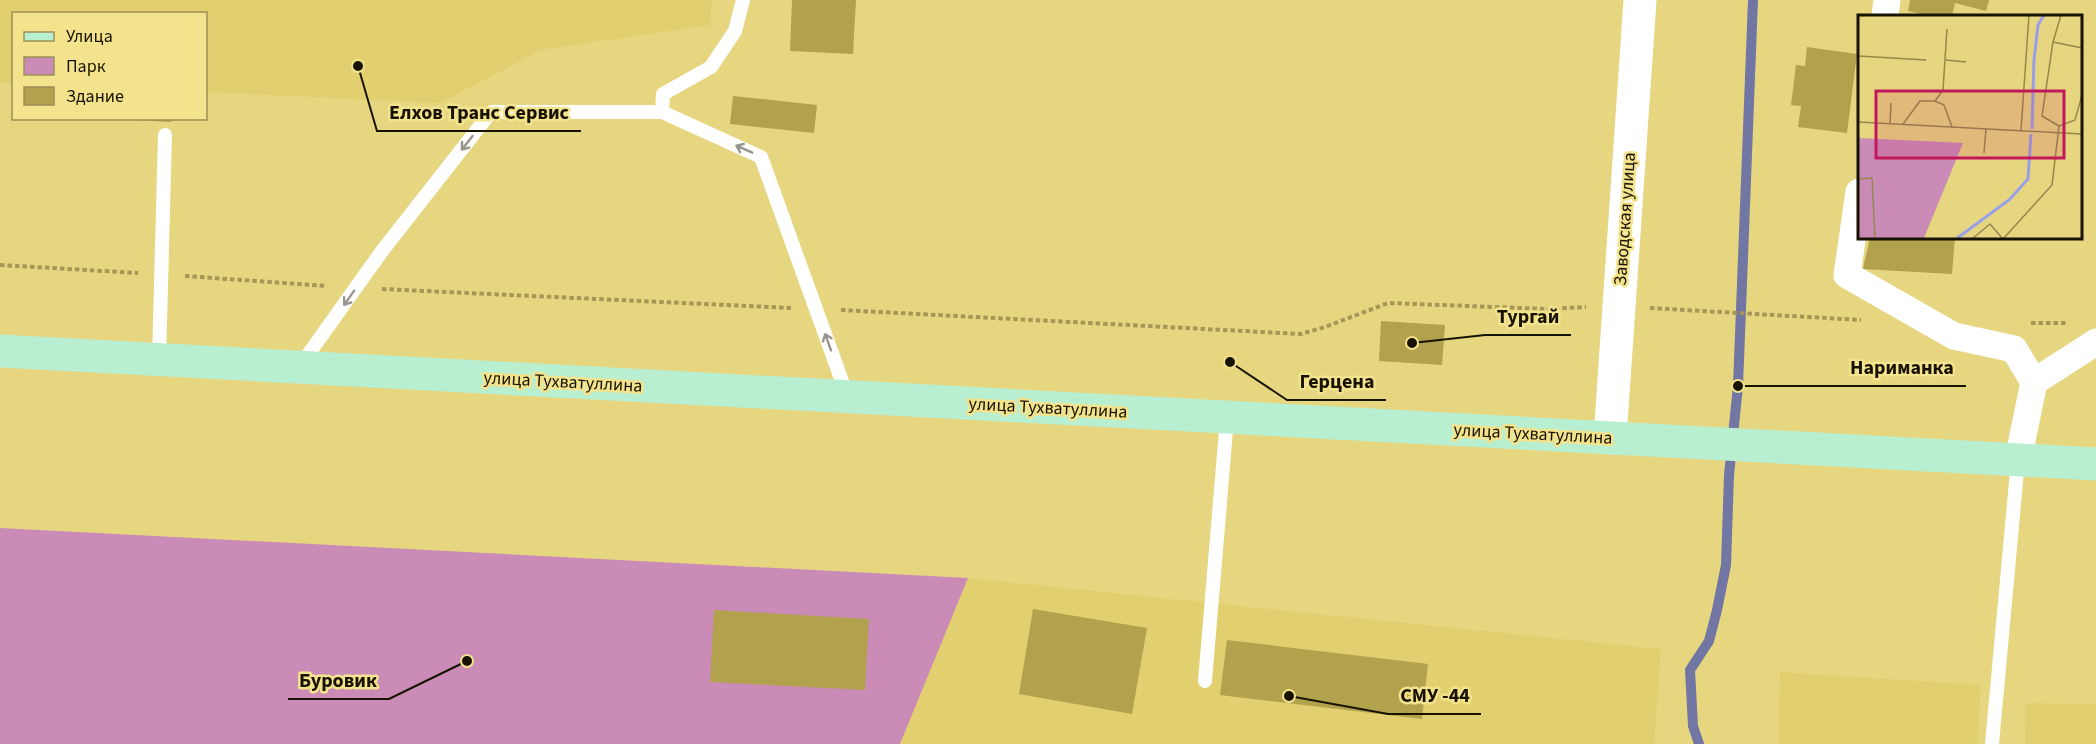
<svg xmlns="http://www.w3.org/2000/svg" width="2096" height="744" font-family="'Source Sans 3',sans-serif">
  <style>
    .built { fill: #e2cf70 }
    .green { fill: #ca8bb7 }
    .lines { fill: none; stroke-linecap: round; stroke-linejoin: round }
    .stream { stroke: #7176a3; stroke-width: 10 }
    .building { fill: #b2a14d }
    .path { stroke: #a49757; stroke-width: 4; stroke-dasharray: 4.5 3; stroke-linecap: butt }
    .service { stroke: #fff; stroke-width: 14 }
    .minor { stroke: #fff; stroke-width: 27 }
    .tertiary { stroke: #fff; stroke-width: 33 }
    .primary { stroke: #b9efd1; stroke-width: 33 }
    .oneway { stroke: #97958c }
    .labels { text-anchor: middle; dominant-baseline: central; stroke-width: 5; stroke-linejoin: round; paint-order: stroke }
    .street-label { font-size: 18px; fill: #181300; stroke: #f4e38d }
    .inset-river { fill: none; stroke: #97a0e9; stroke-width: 3 }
    .inset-road { fill: none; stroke: #94884d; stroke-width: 1.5 }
    .view { fill: #c2185b; fill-opacity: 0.15; stroke: #c2185b; stroke-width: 3 }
    .inset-edge { fill: none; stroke: #181300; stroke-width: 3 }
    .leader { fill: none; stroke: #181300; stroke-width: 2 }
    .callout-dot { fill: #181300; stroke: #f4e38d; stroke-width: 2 }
    .callout-label { font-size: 20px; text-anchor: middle; font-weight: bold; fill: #181300; stroke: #f4e38d; stroke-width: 5; stroke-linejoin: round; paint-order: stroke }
  </style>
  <rect width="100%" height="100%" fill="#e7d680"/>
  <path class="built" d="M0,0H712L710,25L541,50L440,103L206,92V14H14L13,83L0,82Z
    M968,578L1661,649L1654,744H900Z
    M1780,672L1981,685L1977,744H1778Z
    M2026,703L2096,704V744H2025Z"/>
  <path class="green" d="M0,528L968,578L900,744H0Z"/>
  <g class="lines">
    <path class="stream" d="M1699,744L1693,726L1690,670L1709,641L1717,610L1726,565L1729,475L1738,386L1753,0"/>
  </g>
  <path class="building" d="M792,0H856L853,54L790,51Z
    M1910,0H1989L1986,11L1955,3L1952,16H1930L1908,11Z
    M1807,47L1857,54L1847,133L1798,127L1801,106L1791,105L1796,65L1805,66Z
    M733,96L817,105L814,133L730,124Z
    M136,118H172L171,122L136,120Z
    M1870,237H1955L1952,274L1863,269Z
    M1381,321L1445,325L1442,365L1379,361Z
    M1033,609L1147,628L1132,714L1019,694Z
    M714,610L869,619L865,690L710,682Z
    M1227,640L1428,664L1422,719L1220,695Z"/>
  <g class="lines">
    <path class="path" d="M0,265L138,273
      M185,276L327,286
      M382,289L791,308
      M1650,308L1861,320
      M841,310L1301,334L1325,327L1388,303L1547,309L1586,307
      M2031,323H2068"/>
    <path class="service" d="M662,112L663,94L711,67L735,31L743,0
      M159,360L165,135
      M300,366L382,251L491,112H662L761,157L847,395
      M1205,681L1227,418
      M1992,744L2018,460"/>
    <path class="minor" d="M1885,16L1887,0
      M1859,192L1847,275L1954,336L2014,349L2034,382
      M2018,460L2034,382L2096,342"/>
    <path class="tertiary" d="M1610,438L1640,0"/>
    <path class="primary" d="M0,351L2096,464"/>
  </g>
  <defs><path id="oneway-shaft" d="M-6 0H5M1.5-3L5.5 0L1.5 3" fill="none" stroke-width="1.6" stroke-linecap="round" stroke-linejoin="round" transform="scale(1.5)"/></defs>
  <g class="oneway">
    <use href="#oneway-shaft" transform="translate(467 143) rotate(128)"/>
    <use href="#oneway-shaft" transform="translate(744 149) rotate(-156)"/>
    <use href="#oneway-shaft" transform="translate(349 298) rotate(125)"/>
    <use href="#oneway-shaft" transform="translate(828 342) rotate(-110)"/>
  </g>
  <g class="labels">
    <g class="street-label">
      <text transform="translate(1625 219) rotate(-86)">Заводская улица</text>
      <text transform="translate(563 382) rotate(3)">улица Тухватуллина</text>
      <text transform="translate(1048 408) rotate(3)">улица Тухватуллина</text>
      <text transform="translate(1533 434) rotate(3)">улица Тухватуллина</text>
    </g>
  </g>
  <g transform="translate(1858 15)">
    <rect width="224" height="224" fill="#e7d680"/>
    <path d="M0,123L105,128L66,223H0Z" fill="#ca8bb7"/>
    <path class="inset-river" d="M174,114L176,45L180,10L186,0M98,224L151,185L170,164L173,119"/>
    <path class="inset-road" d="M195,27L224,33M0,41L68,45M88,45L108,47M77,86L85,75L89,14M0,107L224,119M32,109L33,88M45,109L62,86H77L86,90L94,112M201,111L184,101L195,27L203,0M163,115L171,0M126,138L128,114M0,164L14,163L17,224M114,224L132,209L145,224M145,224L194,170L201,111L217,105L224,80"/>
    <path class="view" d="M18,76H206V143H18Z"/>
    <rect width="224" height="224" class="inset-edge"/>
  </g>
  <path class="leader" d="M358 66L377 131H581M1412 343L1485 335H1571M1738 386L1839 386H1966M1230 362L1287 400H1386M467 661L389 699H288M1289 696L1388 714H1481"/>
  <g class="callout-dot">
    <circle cx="358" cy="66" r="6"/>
    <circle cx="1412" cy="343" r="6"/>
    <circle cx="1738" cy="386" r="6"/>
    <circle cx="1230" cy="362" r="6"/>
    <circle cx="467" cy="661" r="6"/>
    <circle cx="1289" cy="696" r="6"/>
  </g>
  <g class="callout-label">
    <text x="479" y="119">Елхов Транс Сервис</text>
    <text x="1528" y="323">Тургай</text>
    <text x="1902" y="374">Нариманка</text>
    <text x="1337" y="388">Герцена</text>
    <text x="338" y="687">Буровик</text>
    <text x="1435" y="702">СМУ -44</text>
  </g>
  <rect x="12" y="12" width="195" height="108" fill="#f4e38d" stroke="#9c9055" stroke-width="1.5"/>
  <rect x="24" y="32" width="30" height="9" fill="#b9efd1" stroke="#9c9055" stroke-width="1.5"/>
  <text x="66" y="42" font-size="18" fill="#181300">Улица</text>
  <rect x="24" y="57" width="30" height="18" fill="#ca8bb7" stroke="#9c9055" stroke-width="1.5"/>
  <text x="66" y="72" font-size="18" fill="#181300">Парк</text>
  <rect x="24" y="87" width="30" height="18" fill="#b2a14d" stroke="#9c9055" stroke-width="1.5"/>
  <text x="66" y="102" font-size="18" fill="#181300">Здание</text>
</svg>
